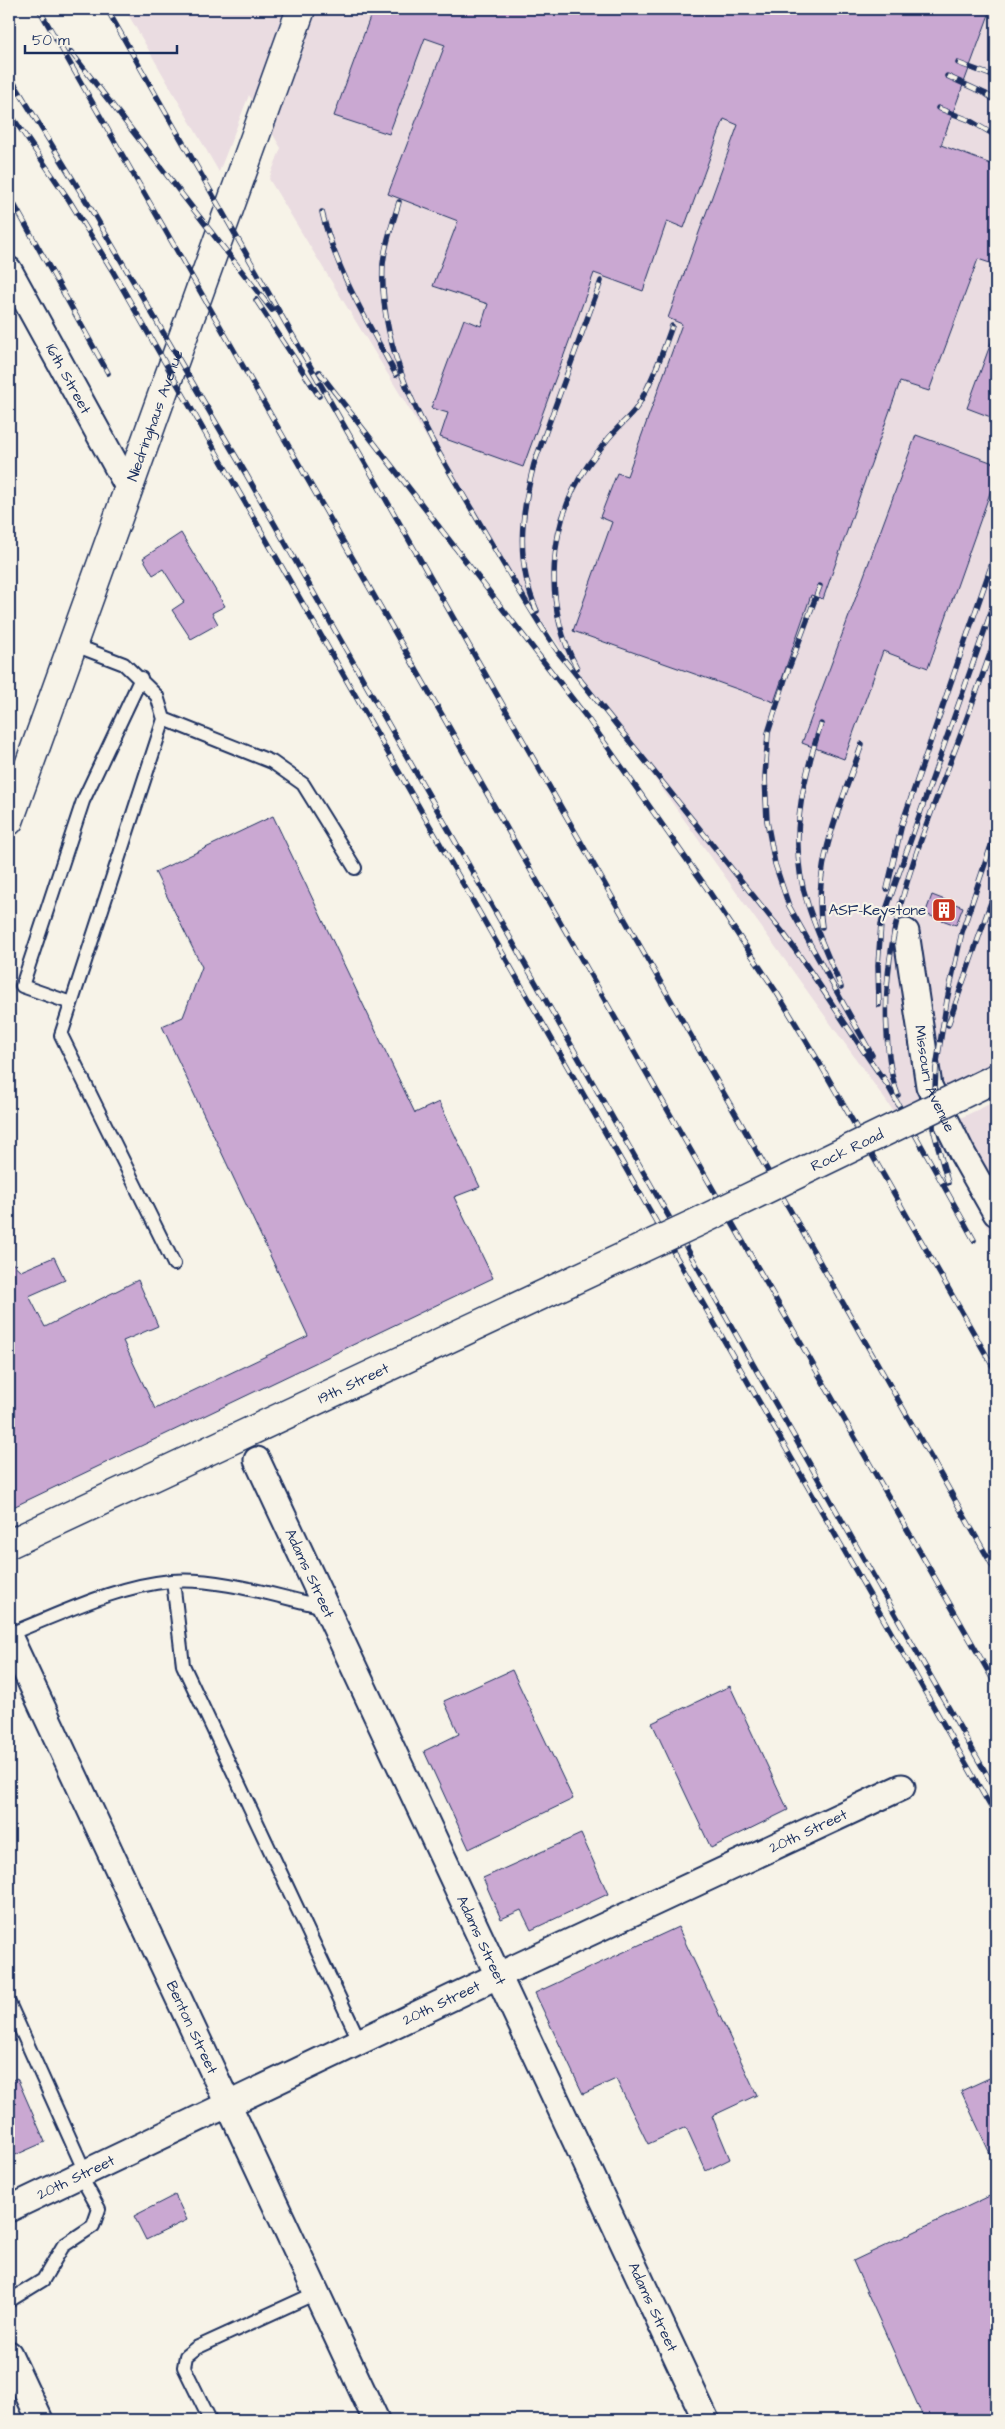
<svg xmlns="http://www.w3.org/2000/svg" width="1005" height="2429" font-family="'Architects Daughter',sans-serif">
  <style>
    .built { fill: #eadce1 }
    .building { fill: #caa8d2; stroke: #1b2f5e }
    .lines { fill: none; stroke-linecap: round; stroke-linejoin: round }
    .lane-casing { stroke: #1b2f5e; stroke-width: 16 }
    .street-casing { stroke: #1b2f5e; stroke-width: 29 }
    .secondary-casing { stroke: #1b2f5e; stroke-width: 31 }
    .lane { stroke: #f7f3e8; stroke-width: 12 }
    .street { stroke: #f7f3e8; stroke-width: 25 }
    .secondary { stroke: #f7f3e8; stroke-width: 28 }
    .rail-casing { stroke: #1b2f5e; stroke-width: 5.5 }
    .rail { stroke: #f7f3e8; stroke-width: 4; stroke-dasharray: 11; stroke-linecap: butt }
    .secondary-bridge-casing { stroke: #1b2f5e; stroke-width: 31; stroke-linecap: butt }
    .secondary-bridge { stroke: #f7f3e8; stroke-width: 28 }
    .labels { text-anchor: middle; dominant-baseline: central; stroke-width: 4.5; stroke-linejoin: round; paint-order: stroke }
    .street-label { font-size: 15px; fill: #1b2f5e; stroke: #f7f3e8 }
    .poi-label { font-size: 15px; fill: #1b2f5e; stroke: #f7f3e8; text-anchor: end }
  </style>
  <rect width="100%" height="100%" fill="#f7f3e8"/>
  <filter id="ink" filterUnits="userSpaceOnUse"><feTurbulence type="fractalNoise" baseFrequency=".02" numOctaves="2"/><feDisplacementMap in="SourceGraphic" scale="10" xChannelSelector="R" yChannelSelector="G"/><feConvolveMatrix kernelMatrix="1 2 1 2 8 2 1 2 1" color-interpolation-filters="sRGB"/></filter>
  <g filter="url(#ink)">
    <path class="built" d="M125,9H996V1065L894,1112L520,591L269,179L281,148L249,95L219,172Z
      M996,1101V1243L933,1131Z"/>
    <path class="building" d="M373,9H991L941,145L996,166V265L978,259L929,391L900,382L823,599L811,595L774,702L573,631L612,522L600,517L617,473L627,476L682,324L668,318L738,125L724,119L684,228L667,221L643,291L594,273L523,467L440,437L448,413L431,408L464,319L481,326L488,304L433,286L458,221L388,194L445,45L425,38L389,134L334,116Z
      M996,329V419L967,408Z
      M916,435L996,464V476L928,668L883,651L844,759L802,743Z
      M181,533L225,606L212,613L218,624L191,639L172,610L184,602L163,569L153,575L143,558Z
      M273,816L415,1113L439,1102L480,1187L454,1197L493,1278L9,1509V1260L21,1271L54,1257L65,1280L29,1296L45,1327L138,1280L158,1326L123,1341L155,1409L308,1336L162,1026L183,1017L202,967L155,872Z
      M932,895L963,907L956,925L925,914Z
      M512,1670L573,1799L469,1849L424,1751L459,1734L444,1701Z
      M730,1686L788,1810L711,1848L652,1723Z
      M581,1834L608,1894L531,1930L521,1910L501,1919L483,1878Z
      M678,1927L757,2095L712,2116L730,2159L706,2171L686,2127L648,2144L616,2079L583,2094L535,1993Z
      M996,2075V2159L993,2160L961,2091Z
      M17,2078L45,2142L11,2157L9,2152V2082Z
      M996,2193V2420H921L924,2419L853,2261Z
      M175,2195L187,2220L146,2240L134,2216Z"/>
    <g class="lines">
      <defs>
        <path id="lane" d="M72,644L124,664L157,696L164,719L61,1035L174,1264
          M164,719L272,762L303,784L355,868
          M71,1003L22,986L83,801L141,678
          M173,1581L183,1665L360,2042
          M9,1634C61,1614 115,1586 171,1581C220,1577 278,1597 325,1607
          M9,2003L85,2172
          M9,2301L43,2280L63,2246L93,2226L99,2209L80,2175
          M210,2420L184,2367L186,2356L196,2348L316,2293"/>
        <g id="street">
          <path id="s1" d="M9,270L128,487"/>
          <path id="s2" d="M906,932L929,1086L962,1153L996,1213"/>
          <path id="s3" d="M257,1460L706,2420"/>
          <path id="s4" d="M9,1636L376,2420"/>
          <path id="s5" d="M9,2209L497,1976L902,1787"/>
          <path d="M9,2354L40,2420"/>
        </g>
        <g id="secondary">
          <path id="s6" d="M9,821L301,9"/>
        </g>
      </defs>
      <use href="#lane" class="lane-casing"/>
      <use href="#street" class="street-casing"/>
      <use href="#secondary" class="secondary-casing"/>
      <use href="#lane" class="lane"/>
      <use href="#street" class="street"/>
      <use href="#secondary" class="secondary"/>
      <defs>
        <path id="rail" d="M39,9L996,1685
          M107,9L996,1572
          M71,52L272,310
          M958,63L996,77
          M9,75L91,209L246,474L996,1791
          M947,76L986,94L996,101
          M938,108L969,120L996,136
          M9,112L69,200L112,270L996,1816
          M9,195L108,373
          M399,202C393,223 385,243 383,264C378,355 428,435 472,510C500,558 527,606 558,652L784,934C820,983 851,1035 886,1083
          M322,212C336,271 368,322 396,375
          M256,300L319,396
          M319,372L588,719L706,887L777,993L819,1062L996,1372
          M820,586L786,676L768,733L765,777L767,821L775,864L789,906L872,1055
          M537,611C515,562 521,514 534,464L601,281
          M577,668C543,606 547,524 588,465C596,454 605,442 614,432C621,424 631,416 637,407C652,382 662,354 672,326
          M821,724C802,782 787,845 808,905C817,933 830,960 841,987
          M887,889L902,824L996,552
          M822,927C812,864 842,803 862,744
          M879,1005L878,965L881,924L996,598
          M948,1025L996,888
          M883,1077L974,1240
          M898,1095C890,1075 888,1054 887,1032C881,930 918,848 953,755C968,716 982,677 996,637
          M948,1183L933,1128L936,1068L947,1000L962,932L996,831"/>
      </defs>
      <use href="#rail" class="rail-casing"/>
      <use href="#rail" class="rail"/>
      <defs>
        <g id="secondary-bridge">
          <path id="s7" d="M9,1544L698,1222L996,1078"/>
        </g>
      </defs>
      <use href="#secondary-bridge" class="secondary-bridge-casing"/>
      <use href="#secondary-bridge" class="secondary-bridge"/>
    </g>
  </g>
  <defs>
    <symbol id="building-square" viewBox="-11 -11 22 22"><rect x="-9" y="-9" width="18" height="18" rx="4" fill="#c8321e" stroke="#f7f3e8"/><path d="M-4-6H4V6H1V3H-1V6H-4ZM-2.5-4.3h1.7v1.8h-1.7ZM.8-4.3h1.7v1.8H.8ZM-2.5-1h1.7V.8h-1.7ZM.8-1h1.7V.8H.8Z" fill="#fff"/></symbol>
  </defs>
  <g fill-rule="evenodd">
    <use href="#building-square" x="930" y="896" width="28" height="28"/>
  </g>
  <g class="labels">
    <g class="street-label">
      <text stroke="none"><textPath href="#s1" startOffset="124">16th Street</textPath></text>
      <text stroke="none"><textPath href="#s6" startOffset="431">Niedringhaus Avenue</textPath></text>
      <text stroke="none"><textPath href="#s2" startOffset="150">Missouri Avenue</textPath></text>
      <text stroke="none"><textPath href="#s7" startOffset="926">Rock Road</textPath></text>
      <text stroke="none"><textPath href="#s7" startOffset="380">19th Street</textPath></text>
      <text stroke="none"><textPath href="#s3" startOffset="125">Adams Street</textPath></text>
      <text stroke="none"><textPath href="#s5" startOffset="884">20th Street</textPath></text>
      <text stroke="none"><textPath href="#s3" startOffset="530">Adams Street</textPath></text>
      <text stroke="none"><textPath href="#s5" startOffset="479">20th Street</textPath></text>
      <text stroke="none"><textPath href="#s4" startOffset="432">Benton Street</textPath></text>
      <text stroke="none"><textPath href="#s5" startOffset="74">20th Street</textPath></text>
      <text stroke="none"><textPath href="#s3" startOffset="935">Adams Street</textPath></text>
    </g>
    <g class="poi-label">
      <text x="926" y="910">ASF-Keystone</text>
    </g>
  </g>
  <rect width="1005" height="2429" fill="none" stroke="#f7f3e8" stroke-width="30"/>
  <rect x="15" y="15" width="975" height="2399" fill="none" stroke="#1b2f5e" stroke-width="2" filter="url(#ink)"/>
  <path d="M25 45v8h152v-8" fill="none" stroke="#1b2f5e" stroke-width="2.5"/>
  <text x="32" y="45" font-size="15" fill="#1b2f5e" stroke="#f7f3e8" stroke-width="4" paint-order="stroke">50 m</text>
</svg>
